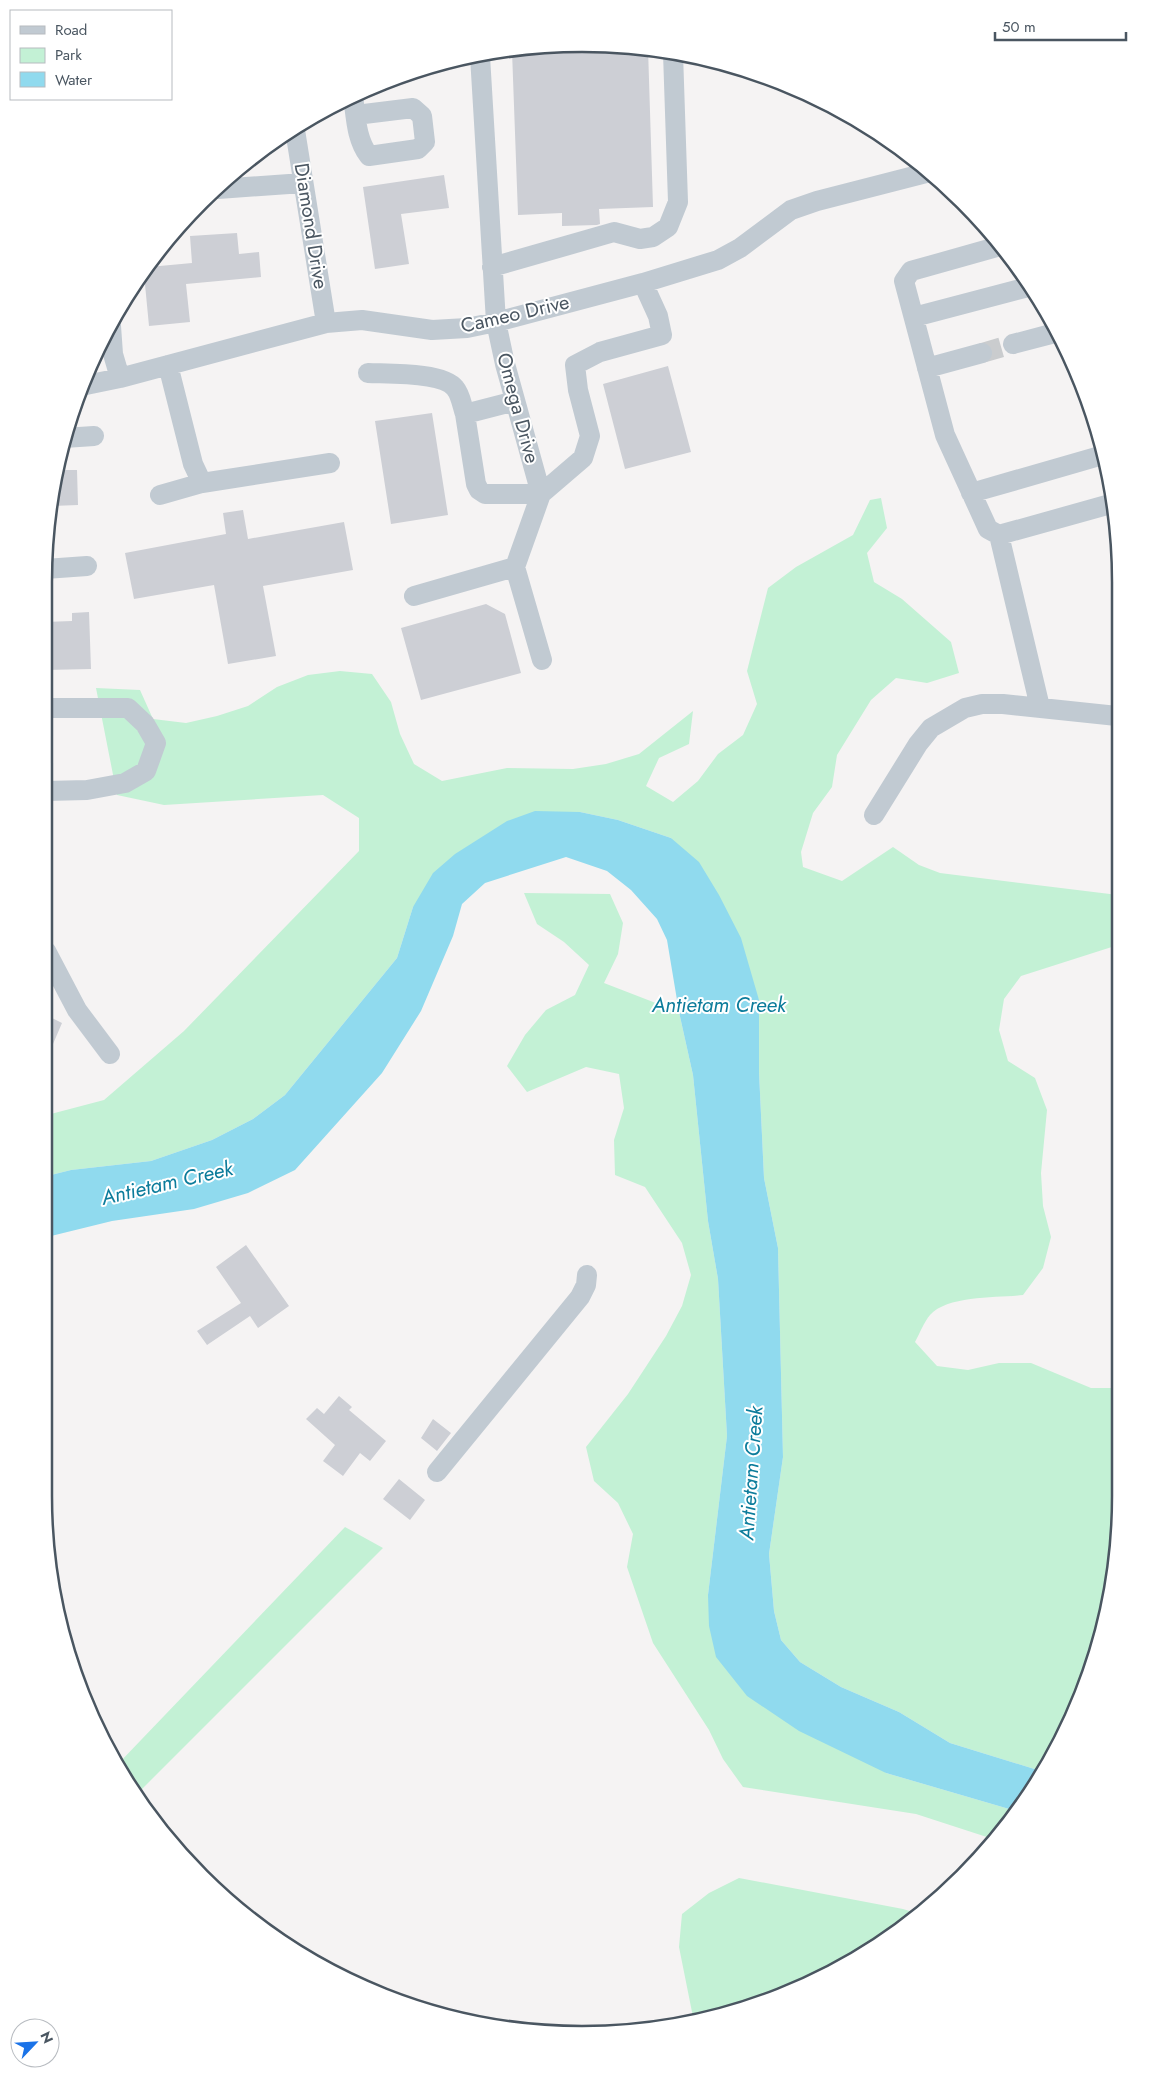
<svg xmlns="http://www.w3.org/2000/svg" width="1165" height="2078" font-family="Jost,sans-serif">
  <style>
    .green { fill: #c3f1d5 }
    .water { fill: #90daee }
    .building { fill: #cdcfd5 }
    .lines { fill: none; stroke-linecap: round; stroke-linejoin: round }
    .minor-tunnel { stroke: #caccce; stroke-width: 20; stroke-dasharray: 20 10; stroke-linecap: butt }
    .minor { stroke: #c1cad2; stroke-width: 20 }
    .labels { text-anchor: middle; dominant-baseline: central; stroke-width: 4; stroke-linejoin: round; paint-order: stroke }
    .street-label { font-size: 20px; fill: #4a5661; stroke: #fff }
    .water-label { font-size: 21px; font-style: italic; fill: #0c7c9b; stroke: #fff }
    .rim { fill: none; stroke: #4a5661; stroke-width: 2.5 }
  </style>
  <rect width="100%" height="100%" fill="#f5f3f3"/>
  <path class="green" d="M881,498L887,528L867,553L874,582L902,599L951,642L959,673L927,683L896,678L871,700L837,755L832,787L813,813L801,852L803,867L842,881L893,847L919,865L940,873L1118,895V945L1021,976L1004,999L999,1030L1008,1061L1035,1078L1047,1110L1041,1173L1043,1206L1051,1237L1043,1268L1023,1295C998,1298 948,1295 930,1315C924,1322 920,1333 915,1342L937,1366L968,1370L999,1363H1031L1091,1388H1120V1530L1093,1668L1044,1772L950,1743L899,1712L841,1687L800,1662L781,1640L774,1611L769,1554L783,1457L778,1248L764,1178L759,1072V1000L671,838L618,820L580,812L413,907L397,958L285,1095L253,1119L212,1140L151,1161L71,1170L47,1176V1115L104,1100L184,1031L359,851V818L323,795L164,805L117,795L96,688L140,690L153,719L186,723L217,716L248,706L277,687L308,675L340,671L372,674L391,702L400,734L414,764L442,781L507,768L573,769L606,764L639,754L693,711L689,744L659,758L646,786L673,802L698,781L718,754L743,735L757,704L747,671L768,588L796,567L853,535L870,500Z
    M524,893L610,894L623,923L618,954L604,983L679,1012L693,1075L708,1221L718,1279L727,1436L708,1595L886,1773L1016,1811L996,1840L916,1814L743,1787L723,1759L709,1730L653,1643L627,1567L633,1534L618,1503L594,1481L586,1447L628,1394L666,1336L682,1306L691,1275L682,1243L645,1187L615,1175L614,1140L624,1108L619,1074L586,1067L527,1092L507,1066L525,1035L546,1010L575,995L589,965L564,942L537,924Z
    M345,1527L383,1548L137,1794L118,1764Z
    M739,1878L903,1909L919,1914L852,1962L788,1993L694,2022L679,1947L682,1914L709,1893Z"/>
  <path class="water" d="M535,811L580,812L618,820L671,838L699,862L719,895L741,938L759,1000V1072L764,1178L778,1248L783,1457L769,1554L774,1611L781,1640L800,1662L841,1687L899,1712L950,1743L1044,1772L1016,1811L886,1773L799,1731L747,1696L716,1657L709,1626L708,1595L727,1436L718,1279L708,1221L693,1075L679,1012L667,940L657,919L631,890L607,871L566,857L485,883L462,904L453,936L421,1011L382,1073L295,1170L248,1193L194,1209L112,1221L47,1237V1176L71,1170L151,1161L212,1140L253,1119L285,1095L397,958L413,907L433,873L455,854L507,821Z"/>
  <path class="building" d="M598,47L648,48L653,207L599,209L600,224L597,225L562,226V213L518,215L512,51Z
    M444,175L449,208L401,214L409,264L375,269L363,187Z
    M237,233L239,254L259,252L261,277L186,284L190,322L149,326L144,274L149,267L192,263L190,236Z
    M668,366L691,452L625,469L603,384Z
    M432,413L448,515L391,524L375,421Z
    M58,470H77L78,505L52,506Z
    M243,510L248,539L344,522L353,570L263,586L276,656L228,664L214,585L134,599L125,553L226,534L223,513Z
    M486,604L505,614L521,673L421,700L401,628Z
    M89,612L91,669L45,670V622L72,621V613Z
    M46,1015L62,1023L47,1058Z
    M246,1245L289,1306L258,1328L250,1316L207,1345L197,1331L241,1303L216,1267Z
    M339,1396L352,1407L349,1410L386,1441L370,1461L360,1453L343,1476L323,1461L335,1445L306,1419L317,1408L324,1414Z
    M433,1419L451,1433L437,1451L421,1438Z
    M399,1479L425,1500L410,1520L383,1499Z"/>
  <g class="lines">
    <path class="minor-tunnel" d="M982,353L1013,344"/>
    <path class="minor" d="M480,56L496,322L505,364L541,494
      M353,96C356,117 356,139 369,156L418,149L425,142L422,116L413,108L356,115
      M295,130L326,323
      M218,189L303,183
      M1000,246L911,271L904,281L945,435L988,529L999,535L1114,503
      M492,267L614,232L640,239L653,237L668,227L678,202L673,53
      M914,317L1032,286
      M111,326L113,354L120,378
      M1013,344L1055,333
      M168,365L193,464L202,483L330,463
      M927,368L982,353
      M368,373C388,374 443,372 455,388C461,395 462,406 465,414
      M86,385L120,378L326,323L362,320L432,330L467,328L496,322L643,283L718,260L740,248L791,210L817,201L926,173
      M515,401L465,414L476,484L479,490L485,494H541
      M64,438L94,436
      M971,493L1103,455
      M160,495L202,483
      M999,535L1040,707
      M515,567L542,660
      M45,569L87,566
      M414,596L515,567L541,494L583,458L590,436L578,390L575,365L600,352L662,335L658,316L643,283
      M45,708H128L145,724L156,743L146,771L125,783L87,790L46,791
      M874,815L918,744L931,728L965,708L982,704H1003L1117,716
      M46,951L77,1010L110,1054
      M437,1472L580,1297L586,1285L587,1275"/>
  </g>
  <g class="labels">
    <g class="street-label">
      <text transform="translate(311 226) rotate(81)">Diamond Drive</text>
      <text transform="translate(515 314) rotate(-13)">Cameo Drive</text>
      <text transform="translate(518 408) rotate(75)">Omega Drive</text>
    </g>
    <g class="water-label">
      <text x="719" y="1005">Antietam Creek</text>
      <text transform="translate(167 1183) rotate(-13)">Antietam Creek</text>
      <text transform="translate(751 1473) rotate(-86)">Antietam Creek</text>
    </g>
  </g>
  <path d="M0 0H1165V2078H0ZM582 52H582A530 530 0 0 1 1112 582V1496A530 530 0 0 1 582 2026H582A530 530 0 0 1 52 1496V582A530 530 0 0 1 582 52Z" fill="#fff" fill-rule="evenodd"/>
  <path class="rim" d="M582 52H582A530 530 0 0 1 1112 582V1496A530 530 0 0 1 582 2026H582A530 530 0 0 1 52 1496V582A530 530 0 0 1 582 52Z"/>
  <rect x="10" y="10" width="162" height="90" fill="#ffffff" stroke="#b7bbc0"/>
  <rect x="20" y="26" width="25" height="8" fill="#c1cad2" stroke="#b7bbc0"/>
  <text x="55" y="35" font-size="15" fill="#4a5661">Road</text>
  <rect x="20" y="48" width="25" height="15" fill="#c3f1d5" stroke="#b7bbc0"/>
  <text x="55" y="60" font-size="15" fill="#4a5661">Park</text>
  <rect x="20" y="72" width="25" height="15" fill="#90daee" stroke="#b7bbc0"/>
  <text x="55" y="85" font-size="15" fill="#4a5661">Water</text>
  <g transform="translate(35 2043) rotate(65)"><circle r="24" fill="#ffffff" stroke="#b7bbc0"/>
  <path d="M0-4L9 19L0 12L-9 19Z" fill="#1a73e8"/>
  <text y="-8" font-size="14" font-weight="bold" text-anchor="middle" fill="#4a5661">N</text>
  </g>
  <path d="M995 32v8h131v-8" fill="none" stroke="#4a5661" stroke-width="2.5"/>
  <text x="1002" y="32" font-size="15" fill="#4a5661" stroke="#ffffff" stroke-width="4" paint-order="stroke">50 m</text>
</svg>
